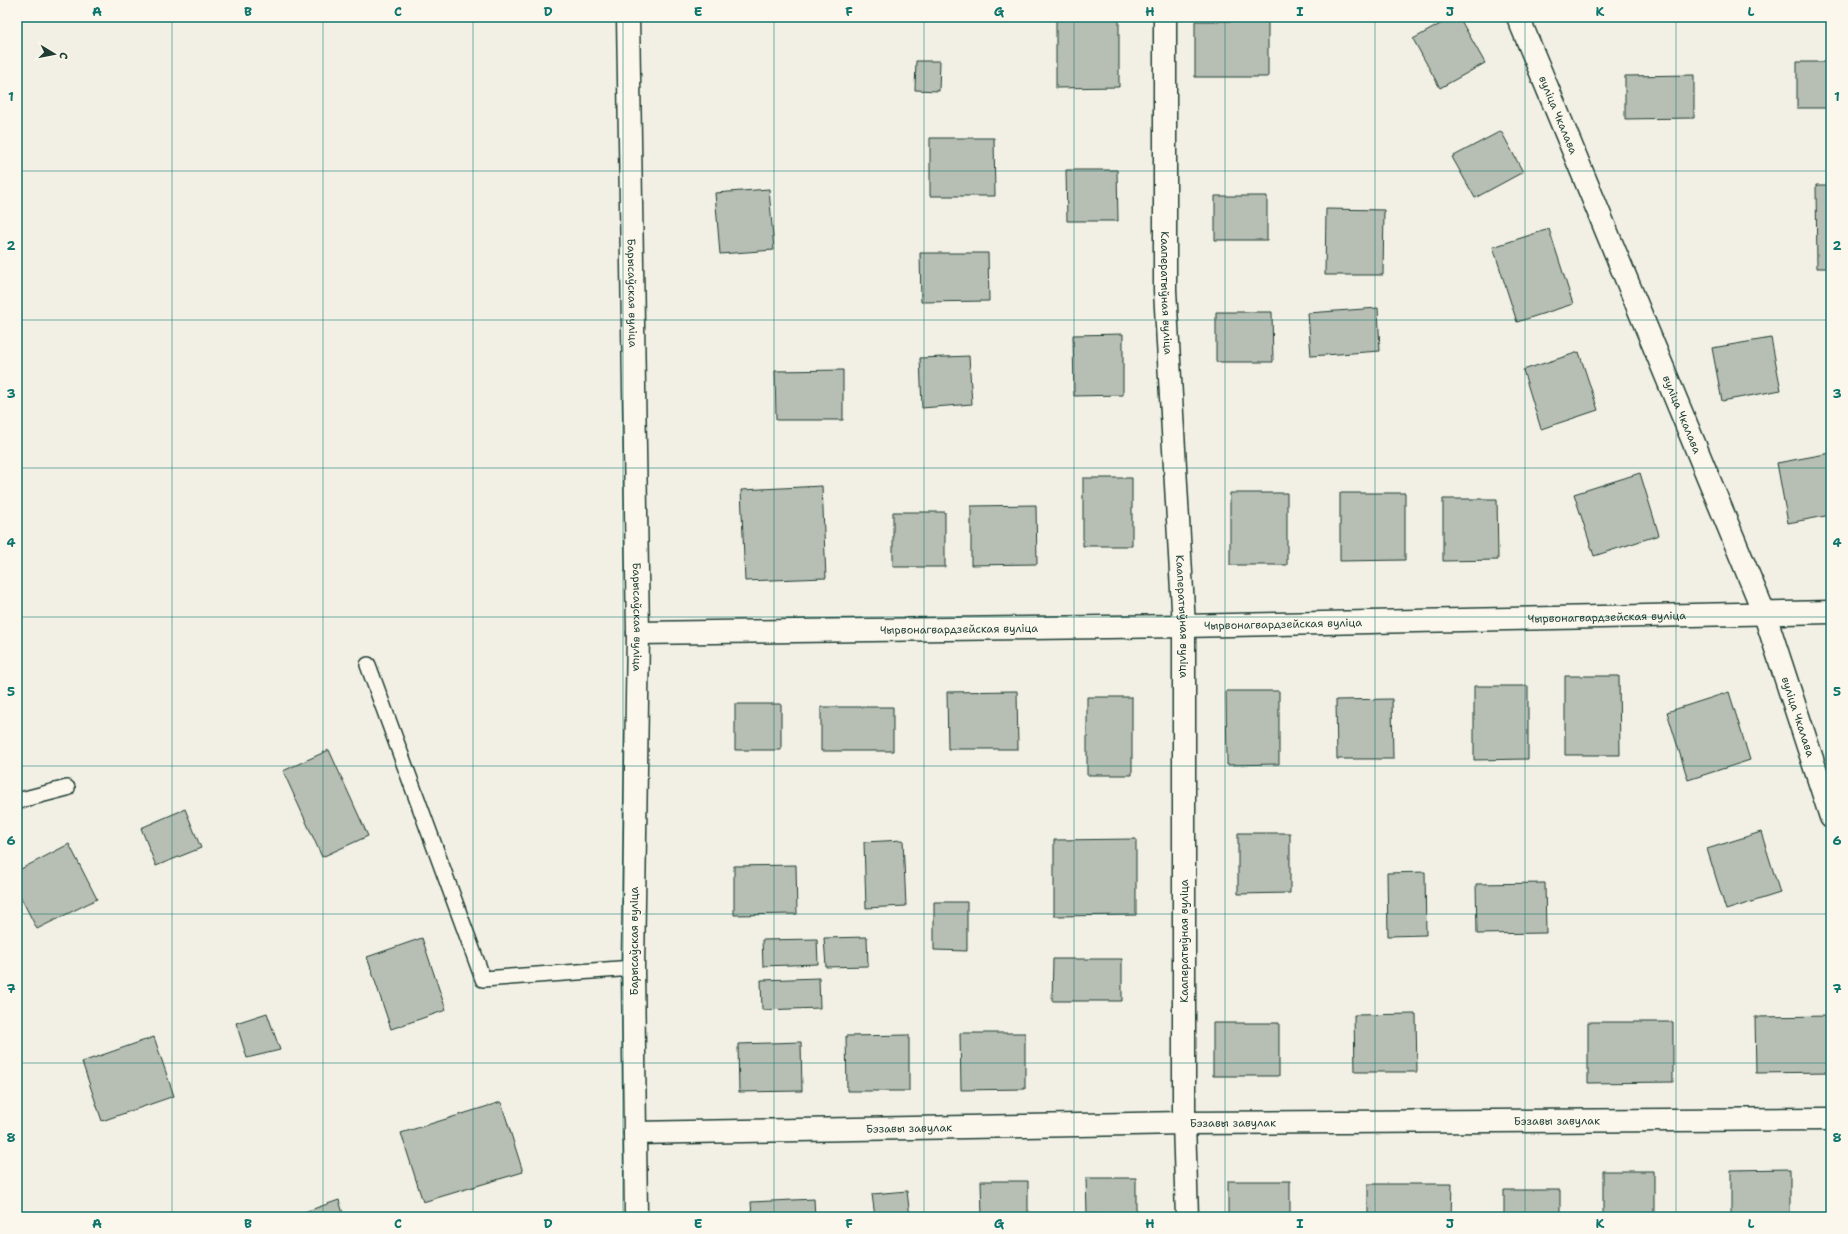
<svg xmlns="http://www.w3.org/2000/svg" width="1848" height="1234" font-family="'Shantell Sans',sans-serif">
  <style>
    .building { fill: #b7beb3; stroke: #1f3d34 }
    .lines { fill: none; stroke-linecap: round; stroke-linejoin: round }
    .service-casing { stroke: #1f3d34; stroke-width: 18 }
    .minor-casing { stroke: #1f3d34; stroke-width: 25 }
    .secondary-casing { stroke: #1f3d34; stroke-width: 25 }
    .service { stroke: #fbf7ec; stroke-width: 15 }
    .minor { stroke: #fbf7ec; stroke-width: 22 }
    .secondary { stroke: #fbf7ec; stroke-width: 22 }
    .grid { fill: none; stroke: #0f766e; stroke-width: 1; stroke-opacity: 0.55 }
    .labels { text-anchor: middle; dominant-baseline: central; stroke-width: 3.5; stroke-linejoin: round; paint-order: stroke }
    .street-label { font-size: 11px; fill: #1f3d34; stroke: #fbf7ec }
    .neatline { fill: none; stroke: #0f766e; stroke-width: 1.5 }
    .grid-label { font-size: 13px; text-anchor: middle; font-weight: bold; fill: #0f766e }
  </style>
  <rect width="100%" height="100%" fill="#f2f0e5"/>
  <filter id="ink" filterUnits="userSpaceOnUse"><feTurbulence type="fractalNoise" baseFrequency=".025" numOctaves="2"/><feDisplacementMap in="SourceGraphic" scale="8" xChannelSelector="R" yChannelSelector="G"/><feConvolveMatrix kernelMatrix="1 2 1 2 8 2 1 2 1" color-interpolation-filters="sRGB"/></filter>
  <g filter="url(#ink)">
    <path class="building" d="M1056,17H1119V87L1056,88Z
      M1453,17H1459L1485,63L1440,88L1413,39Z
      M1195,21H1268V77H1195Z
      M916,61H940L939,91L915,90Z
      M1797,62H1831V108H1797Z
      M1694,75V118L1625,119V76Z
      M1501,131L1523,172L1475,198L1452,157Z
      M930,138H994L995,196H930Z
      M1066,170H1117L1118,221H1067Z
      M1816,185H1831V268H1817Z
      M769,189L774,250L720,254L715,193Z
      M1215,196H1267V240H1215Z
      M1326,209L1384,210L1383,275H1325Z
      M1549,229L1573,304L1517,322L1493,247Z
      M920,253H988L989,301L921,302Z
      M1378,308L1380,351L1311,356L1308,313Z
      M1216,312H1272L1273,362H1216Z
      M1123,334V395L1074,396L1073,335Z
      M1771,338L1781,390L1722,401L1712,348Z
      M1579,352L1598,410L1541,429L1523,370Z
      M969,356L972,404L922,408L920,358Z
      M843,370V420H776L775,371Z
      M1831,453V515L1788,523L1777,463Z
      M1640,473L1659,535L1594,556L1574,494Z
      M1083,478H1132V546H1083Z
      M822,486L826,578L745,581L741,490Z
      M1230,493H1287V565H1230Z
      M1340,493H1405V560L1340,561Z
      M1443,499H1497L1498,560L1443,561Z
      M1036,505L1037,564L971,565V506Z
      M893,512H945V567H893Z
      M1565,676H1619L1620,755H1565Z
      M1474,686H1528V759L1474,760Z
      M1017,691L1018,749H948L947,692Z
      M1226,691H1279V764L1227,765Z
      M1729,692L1750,760L1688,780L1667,712Z
      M1087,697H1132V775H1087Z
      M1392,699L1393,759H1337L1336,700Z
      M735,704H781V750H735Z
      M821,707H893V751H821Z
      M329,750L368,836L322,857L283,771Z
      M185,809L201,848L156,866L141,828Z
      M1761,832L1780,893L1726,910L1707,849Z
      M1238,833H1290V893L1238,894Z
      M1136,839V915L1054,916V840Z
      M903,840L906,906L866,908L864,842Z
      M69,844L97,899L37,929L17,890V871Z
      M796,865L797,914L734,915V866Z
      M1425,872L1426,935L1388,936L1387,873Z
      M1545,883L1546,933L1477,934L1476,884Z
      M934,902H967V951L934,950Z
      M867,937L868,966L826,967L824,938Z
      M422,938L446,1010L391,1029L367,957Z
      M817,939L818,964L763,966L762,940Z
      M1053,959H1122V1001H1052Z
      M819,978L820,1008L762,1010L761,980Z
      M267,1013L280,1050L247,1058L236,1023Z
      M1416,1014L1417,1072H1355L1354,1015Z
      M1831,1016V1072L1756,1073L1755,1017Z
      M1588,1022H1673V1082L1588,1083Z
      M1213,1023H1279V1076H1213Z
      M960,1033H1025V1089L961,1090Z
      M909,1035V1091H847L846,1036Z
      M154,1037L174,1096L102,1121L82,1062Z
      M801,1042L802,1091L739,1092L738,1044Z
      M501,1102L523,1172L423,1202L401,1133Z
      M1790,1169V1217H1731V1170Z
      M1603,1171H1654V1217H1603Z
      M1086,1178H1136V1214H1087Z
      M981,1181H1028V1217H982Z
      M1228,1181H1290V1217H1228Z
      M1368,1184H1452L1451,1217H1368Z
      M1504,1190H1560V1217H1504Z
      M907,1191L910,1217H875L872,1194Z
      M814,1199L815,1217H752L751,1202Z
      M339,1200L344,1217H290Z"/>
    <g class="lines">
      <defs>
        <path id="service" d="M368,665L483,979L633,968
          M17,801L67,788"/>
        <g id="minor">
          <path id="s1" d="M628,17L638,633L633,968L636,1217"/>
          <path id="s2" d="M1165,17V290L1184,626V1123L1187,1217"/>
          <path id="s3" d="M638,633L1184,626L1831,612"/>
          <path id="s4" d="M635,1133L1184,1123L1831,1119"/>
        </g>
        <g id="secondary">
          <path id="s5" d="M1518,17L1765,615L1831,817"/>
        </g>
      </defs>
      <use href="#service" class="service-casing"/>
      <use href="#minor" class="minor-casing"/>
      <use href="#secondary" class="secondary-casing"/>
      <use href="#service" class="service"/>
      <use href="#minor" class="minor"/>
      <use href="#secondary" class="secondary"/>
    </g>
  </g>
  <path class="grid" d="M172,17V1217M323,17V1217M473,17V1217M623,17V1217M774,17V1217M924,17V1217M1074,17V1217M1225,17V1217M1375,17V1217M1525,17V1217M1676,17V1217M17,171H1831M17,320H1831M17,468H1831M17,617H1831M17,766H1831M17,914H1831M17,1063H1831"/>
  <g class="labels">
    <g class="street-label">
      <text stroke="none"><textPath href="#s5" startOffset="106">вуліца Чкалава</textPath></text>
      <text stroke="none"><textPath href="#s1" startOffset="276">Барысаўская вуліца</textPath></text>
      <text stroke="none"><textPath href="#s2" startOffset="276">Кааператыўная вуліца</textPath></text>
      <text stroke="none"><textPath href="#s5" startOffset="430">вуліца Чкалава</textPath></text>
      <text stroke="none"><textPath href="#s1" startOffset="600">Барысаўская вуліца</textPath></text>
      <text stroke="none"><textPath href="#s2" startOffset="600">Кааператыўная вуліца</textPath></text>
      <text stroke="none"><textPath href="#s3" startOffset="969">Чырвонагвардзейская вуліца</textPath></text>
      <text stroke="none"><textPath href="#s3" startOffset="645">Чырвонагвардзейская вуліца</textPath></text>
      <text stroke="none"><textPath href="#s3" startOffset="321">Чырвонагвардзейская вуліца</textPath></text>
      <text stroke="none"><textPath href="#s5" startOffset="754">вуліца Чкалава</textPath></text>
      <text transform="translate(634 941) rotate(-90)">Барысаўская вуліца</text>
      <text transform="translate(1184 941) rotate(-90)">Кааператыўная вуліца</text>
      <text stroke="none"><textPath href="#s4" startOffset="922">Бэзавы завулак</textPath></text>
      <text stroke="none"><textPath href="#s4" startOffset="598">Бэзавы завулак</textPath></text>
      <text stroke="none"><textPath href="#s4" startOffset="274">Бэзавы завулак</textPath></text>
    </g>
  </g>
  <rect width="1848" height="1234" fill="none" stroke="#fbf7ec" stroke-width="44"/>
  <g transform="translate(54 54) rotate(100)" stroke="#fbf7ec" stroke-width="3" paint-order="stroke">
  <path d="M0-3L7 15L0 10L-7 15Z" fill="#1f3d34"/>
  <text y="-6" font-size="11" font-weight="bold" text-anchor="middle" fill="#1f3d34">С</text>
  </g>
  <rect x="22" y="22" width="1804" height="1190" class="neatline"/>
  <g class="grid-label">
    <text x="97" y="16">A</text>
    <text x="248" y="16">B</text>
    <text x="398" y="16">C</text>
    <text x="548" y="16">D</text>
    <text x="698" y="16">E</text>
    <text x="849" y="16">F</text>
    <text x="999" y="16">G</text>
    <text x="1150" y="16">H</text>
    <text x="1300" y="16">I</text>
    <text x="1450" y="16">J</text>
    <text x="1600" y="16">K</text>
    <text x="1751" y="16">L</text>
    <text x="11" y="101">1</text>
    <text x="1837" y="101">1</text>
    <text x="11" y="250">2</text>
    <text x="1837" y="250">2</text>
    <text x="11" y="398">3</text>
    <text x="1837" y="398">3</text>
    <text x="11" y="547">4</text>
    <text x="1837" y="547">4</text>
    <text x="11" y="696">5</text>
    <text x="1837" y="696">5</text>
    <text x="11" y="845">6</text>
    <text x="1837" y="845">6</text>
    <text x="11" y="993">7</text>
    <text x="1837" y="993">7</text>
    <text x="11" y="1142">8</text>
    <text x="1837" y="1142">8</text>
    <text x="97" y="1228">A</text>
    <text x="248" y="1228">B</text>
    <text x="398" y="1228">C</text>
    <text x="548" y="1228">D</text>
    <text x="698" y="1228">E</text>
    <text x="849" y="1228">F</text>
    <text x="999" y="1228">G</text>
    <text x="1150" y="1228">H</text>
    <text x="1300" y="1228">I</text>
    <text x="1450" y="1228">J</text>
    <text x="1600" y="1228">K</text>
    <text x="1751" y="1228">L</text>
  </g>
</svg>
